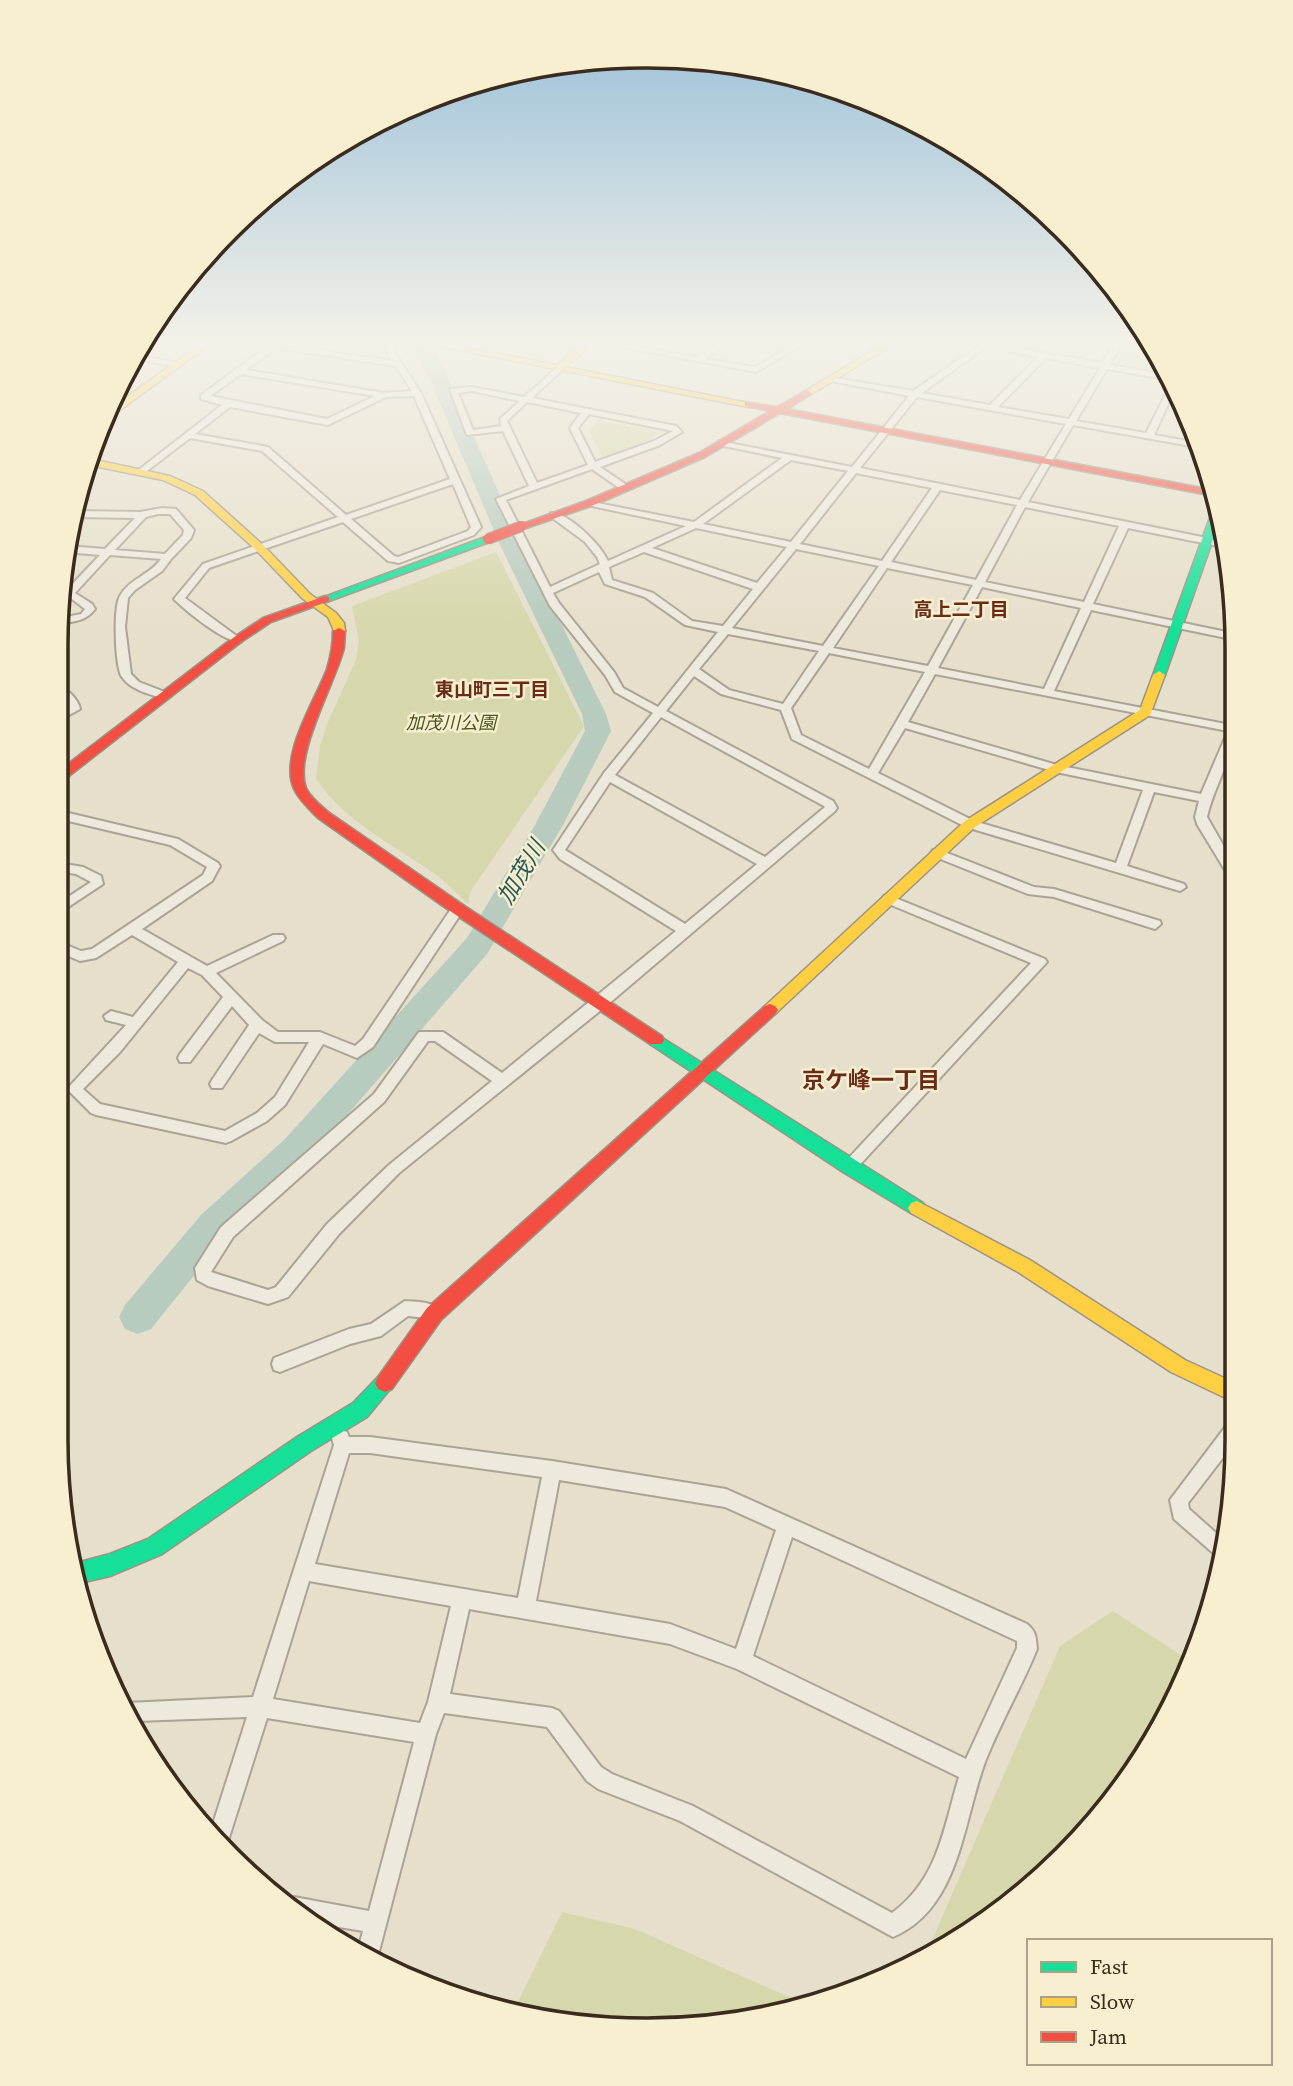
<svg xmlns="http://www.w3.org/2000/svg" width="1293" height="2086" font-family="'Source Serif 4','Noto Sans JP',serif">
  <style>
    .green { fill: #d6d7ac }
    .lines { fill: none; stroke-linecap: round; stroke-linejoin: round }
    .river { fill: #b7cbbf; fill-rule: evenodd }
    .street-casing { stroke: #aba395; stroke-width: 4 }
    .fast-casing { stroke: #9b9384; stroke-width: 3 }
    .slow-casing { stroke: #9b9384; stroke-width: 3 }
    .jam-casing { stroke: #9b9384; stroke-width: 3 }
    .street { fill: #eee9dd; fill-rule: evenodd }
    .fast { fill: #16e098; fill-rule: evenodd }
    .slow { fill: #ffcf43; fill-rule: evenodd }
    .jam { fill: #f24e42; fill-rule: evenodd }
    .jam-bridge-casing { stroke: #9b9384; stroke-width: 12; stroke-linecap: butt }
    .jam-bridge { stroke: #f24e42; stroke-width: 10 }
    .labels { text-anchor: middle; dominant-baseline: central; stroke-width: 5; stroke-linejoin: round; paint-order: stroke }
    .far-park-label { font-size: 18px; font-style: italic; fill: #495820; stroke: #f8eed0 }
    .far-neighbourhood-label { font-size: 19px; font-weight: bold; fill: #6a2b17; stroke: #f8eed0 }
    .water-label { font-size: 23px; font-style: italic; fill: #2a5b59; stroke: #f8eed0 }
    .neighbourhood-label { font-size: 23px; font-weight: bold; fill: #6a2b17; stroke: #f8eed0 }
    .rim { fill: none; stroke: #3a2b1c; stroke-width: 3.5 }
  </style>
  <rect width="100%" height="100%" fill="#e6dfcb"/>
  <path class="green" d="M1127,344L1156,349L1169,376L1114,365Z
    M599,420L661,433L636,446L603,458L588,430Z
    M496,552L584,726L470,892L468,904C457,894 447,883 435,874C394,845 345,822 316,779L320,746L328,722L356,660L359,641L352,606Z
    M1113,1611L1193,1663L1192,1665L1115,1799L975,1930L926,1954L1060,1646Z
    M562,1912L635,1929L805,2004L646,2030L515,2008Z"/>
  <g class="lines">
    <path class="river" d="M413,340H431L523,547L606,714L611,731L563,825L487,954L308,1160L225,1237L151,1329L138,1334L125,1329L119,1317L125,1305L201,1215L284,1140L467,938L535,825L585,731L582,714L501,547Z"/>
    <defs>
      <path id="street" d="M147,340H154L145,345Z
        M388,340H396L395,353L421,393L481,527L474,535L399,563L388,561L343,522L209,568L185,598L242,640L241,642C225,643 186,611 174,599L203,564L338,517L262,451L190,438L143,474L136,472L222,405L201,399V395L272,343L392,361L387,353ZM276,348L396,366L412,391L384,393L246,370ZM241,374L375,396L327,419L210,396ZM414,396L450,479L346,515L268,447L195,434L230,407L328,425L386,397ZM453,484L471,527L468,531L398,557L394,556L351,519Z
        M584,340H601L697,357L722,340H731L705,359L755,367L801,340H810L756,372Z
        M955,340L983,342L995,340L991,343L1102,363L1116,340L1154,345L1157,350L1122,344L1109,365L1169,375L1171,380L1107,369L1076,421L1146,433L1172,382L1175,389L1154,435L1199,443L1202,448L1073,425L1028,502L1222,541L1223,547L1128,528L1093,604L1236,634V640L1091,610L1054,691L1231,725L1235,724C1235,756 1214,785 1207,817L1235,866V881L1231,880L1197,824L1195,817L1199,801L1154,792L1127,866L1184,884L1186,887L1180,891L966,827L792,739L781,710L721,694L694,676L666,711L833,801L837,808L835,811L606,1006L399,1173L339,1234L288,1297L268,1304L208,1286L197,1280L195,1268L221,1227L374,1094L419,1032H443L502,1073L676,931L560,859L553,850L604,773L653,713L615,692L605,675L550,606L496,499L529,486L503,431L467,435L450,389L472,387L524,397L559,366H562V370L532,398L676,426L682,432L660,445L600,467L628,486V490H622L592,469L506,500L550,587L600,564L597,557L585,542L551,517V513C568,512 601,545 608,561L686,526L587,505V501L694,522L782,458L719,445V441L852,467L909,396L831,381L827,379L828,377L913,391L978,346ZM986,347L1038,357L990,405L922,393ZM1046,358L1100,368L1069,419L998,407ZM472,391L520,401L500,419L501,426L473,430L458,393ZM917,397L1066,424L1020,500L860,468ZM527,402L581,413L570,428L588,465L537,483L507,421ZM589,414L673,431L654,441L595,462L578,428ZM791,460L848,471L791,542L703,524ZM856,473L932,488L882,561L800,544ZM940,490L1017,505L976,580L891,562ZM1025,507L1119,526L1084,602L985,582ZM696,528L787,547L757,583L652,548ZM796,549L879,566L823,646L732,628ZM644,552L753,589L723,626L692,621L653,593L612,580L609,567ZM887,568L973,585L928,666L833,648ZM599,572L605,584L645,597L685,625L718,632L658,707L623,688L614,672L559,603L553,593ZM982,587L1081,608L1044,689L938,668ZM728,634L819,651L783,704L729,690L699,669ZM829,653L925,672L869,769L801,735L791,708ZM935,674L1228,731L1201,794L1057,765L908,722ZM661,717L824,806L825,807L765,857L615,775ZM905,728L1056,772L1143,790L1116,863L974,821L878,773ZM610,782L757,864L685,924L565,850ZM428,1041H435L492,1081L389,1165L327,1224L276,1287L268,1290L211,1272L233,1237L384,1102Z
        M139,355L178,363L182,365L178,367L136,359Z
        M162,508L176,509L194,530L191,538L171,559L162,571L135,590L128,598L125,627L131,674L139,682L170,694L171,696L166,699C152,695 130,690 122,677C115,667 113,607 120,596C129,579 150,575 161,559L110,555L75,593L92,604L95,609C86,621 75,621 61,624V618L81,614L85,609L64,593L100,555L66,552L67,546L105,549L135,518L76,517L77,511L140,512ZM158,514H170L184,530L183,535L165,554L115,550L146,517Z
        M60,686C68,689 79,701 80,709L60,720V712L69,708L60,696Z
        M60,811L178,839L218,863L220,866L212,881L142,929L207,966L273,935H283L285,938L283,941L216,973L262,1020L278,1032H320L355,1046L363,1039L453,906L458,905L464,909L373,1047L357,1058L323,1044L285,1105L267,1121L231,1141L226,1143L96,1115L91,1113L67,1089L126,1025L106,1020L104,1016L111,1011L133,1017L178,962L132,935L96,958L80,961L59,952V942L81,951L92,949L203,875L207,867L170,845L60,819ZM188,968L202,975L223,997L180,1054L178,1058L180,1062H190L232,1006L249,1025L212,1080L210,1084L212,1088H222L259,1033L275,1042H309L275,1097L257,1113L225,1131L100,1104L83,1089L120,1052Z
        M937,849L1034,887L1054,889L1160,921L1161,924L1155,929L1054,897L1028,894L933,856L931,853L933,850Z
        M59,863L83,867L101,876L103,884L59,913V903L91,882L76,874L59,871Z
        M888,895L1045,959L1047,962L854,1171L849,1173L844,1171L841,1167L844,1163L1031,963L884,902L882,899L884,896Z
        M405,1301C418,1302 436,1301 442,1314L440,1319L434,1321L426,1318L408,1316L381,1336L350,1344L280,1372L274,1370L272,1364L274,1358L349,1329L371,1324Z
        M1232,1424V1446L1188,1503L1189,1509L1225,1541L1220,1559L1174,1519L1170,1500L1226,1426Z
        M341,1430L347,1432L349,1437H370L552,1461L726,1489L1027,1624C1036,1631 1036,1638 1037,1649C1022,1686 1002,1720 987,1757C963,1816 962,1908 893,1937L680,1821L598,1789L587,1781L547,1727L444,1713L436,1734L377,1959L358,1950L363,1931L309,1922L286,1900L294,1897L369,1911L414,1742L267,1718L227,1844L211,1830L247,1717L136,1721L127,1703L253,1697L334,1445L332,1438L335,1432ZM349,1453H370L542,1477L518,1598L315,1564ZM559,1480L725,1507L776,1530L736,1649L670,1624L536,1601ZM792,1537L1017,1641V1648L966,1759L753,1656ZM309,1581L451,1606L428,1702L420,1723L273,1699ZM469,1609L670,1644L737,1669L959,1777C943,1829 939,1878 892,1913L693,1806L612,1774L601,1767L559,1711L552,1708L450,1694Z"/>
      <path id="fast" d="M1216,509L1219,522L1165,675L1159,679L1155,678L1153,675L1212,512Z
        M488,536L493,539L492,541L329,601L319,599Z
        M656,1034L923,1203L926,1208L923,1213L917,1215L911,1213L843,1172L650,1044L648,1040L650,1036Z
        M385,1374L392,1377L395,1383L367,1417L311,1451L162,1554L110,1576L80,1583L76,1563L110,1554L148,1539L297,1437L353,1403L378,1377Z"/>
      <path id="slow" d="M206,340H216L105,421H101L106,412Z
        M408,340H426L557,365L587,340H596L566,367L753,404L748,407Z
        M890,340H900L810,395L802,393Z
        M91,459L170,476L203,491L263,545L310,594L336,613L344,623L345,631L343,633H335L328,617L302,598L255,549L195,495L163,480L89,465Z
        M1159,671L1165,675L1150,715L975,827L775,1014H765L762,1010L765,1006L965,821L1140,710L1153,675Z
        M917,1201L1030,1260L1185,1360L1233,1382L1232,1401L1171,1372L1018,1272L911,1213L908,1208L911,1203Z"/>
      <path id="jam" d="M807,390L812,393L810,395L787,409L1212,490L1214,496L780,413L705,457L594,505L526,528L517,526L586,501L699,453L770,411L745,406V402L777,407Z
        M325,596L329,597V601L271,622L241,642L65,779L60,780V770L233,638L263,618Z
        M339,628L345,631L344,648C335,684 293,755 306,788C310,797 320,805 328,812L463,905L662,1036L664,1040L662,1044H650L453,913L318,818C309,809 299,800 294,789C279,755 315,701 327,669C331,656 333,644 333,631Z
        M770,1004L775,1006L778,1010L775,1014L441,1320L392,1389L385,1392L378,1389L375,1383L378,1377L427,1308L765,1006Z"/>
    </defs>
    <use href="#street" class="street-casing"/>
    <use href="#fast" class="fast-casing"/>
    <use href="#slow" class="slow-casing"/>
    <use href="#jam" class="jam-casing"/>
    <use href="#street" class="street"/>
    <use href="#fast" class="fast"/>
    <use href="#slow" class="slow"/>
    <use href="#jam" class="jam"/>
    <defs>
      <path id="jam-bridge" d="M488,539L522,526"/>
    </defs>
    <use href="#jam-bridge" class="jam-bridge-casing"/>
    <use href="#jam-bridge" class="jam-bridge"/>
  </g>
  <linearGradient id="sky" x2="0" y2="1"><stop stop-color="#94bdd8"/><stop offset="0.54" stop-color="#f4f1e8"/><stop offset="1" stop-color="#f4f1e8" stop-opacity="0"/></linearGradient>
  <rect width="1293" height="632" fill="url(#sky)"/>
  <g class="labels">
    <g class="far-park-label">
      <text x="451" y="722">加茂川公園</text>
    </g>
    <g class="far-neighbourhood-label">
      <text x="961" y="609">高上二丁目</text>
      <text x="492" y="689">東山町三丁目</text>
    </g>
    <g class="water-label">
      <text transform="translate(521 872) rotate(-59)">加茂川</text>
    </g>
    <g class="neighbourhood-label">
      <text x="871" y="1080">京ケ峰一丁目</text>
    </g>
  </g>
  <path d="M0 0H1293V2086H0ZM646 68H647A578 578 0 0 1 1225 646V1440A578 578 0 0 1 647 2018H646A578 578 0 0 1 68 1440V646A578 578 0 0 1 646 68Z" fill="#f8eed0" fill-rule="evenodd"/>
  <path class="rim" d="M646 68H647A578 578 0 0 1 1225 646V1440A578 578 0 0 1 647 2018H646A578 578 0 0 1 68 1440V646A578 578 0 0 1 646 68Z"/>
  <rect x="1027" y="1939" width="245" height="126" fill="#f8eed0" stroke="#aca088" stroke-width="2"/>
  <rect x="1041" y="1962" width="35" height="10" fill="#16e098" stroke="#aca088" stroke-width="2"/>
  <text x="1090" y="1974" font-size="21" fill="#3a2b1c">Fast</text>
  <rect x="1041" y="1997" width="35" height="10" fill="#ffcf43" stroke="#aca088" stroke-width="2"/>
  <text x="1090" y="2009" font-size="21" fill="#3a2b1c">Slow</text>
  <rect x="1041" y="2032" width="35" height="10" fill="#f24e42" stroke="#aca088" stroke-width="2"/>
  <text x="1090" y="2044" font-size="21" fill="#3a2b1c">Jam</text>
</svg>
